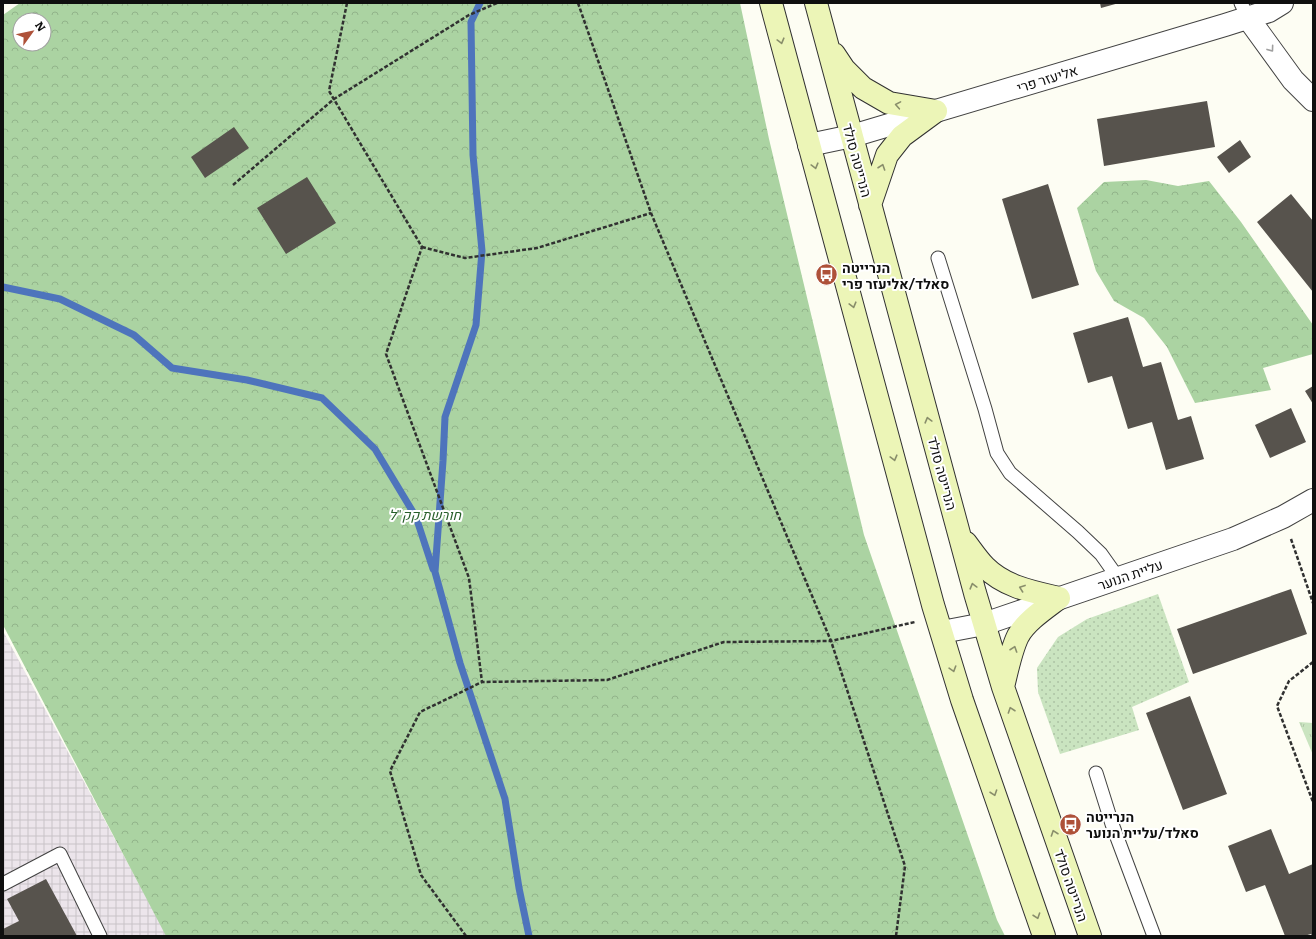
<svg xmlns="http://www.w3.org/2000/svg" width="1316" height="939" font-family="Literata,Heebo,serif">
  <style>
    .industrial { fill: url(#industrial-grid) }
    .grass { fill: url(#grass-tufts) }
    .forest { fill: url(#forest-crowns); fill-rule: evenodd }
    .park { fill: url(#park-dots) }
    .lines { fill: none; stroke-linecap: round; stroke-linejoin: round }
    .stream { stroke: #4e74bc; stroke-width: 7 }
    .building { fill: #57534d }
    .service-casing { stroke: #424242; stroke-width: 15 }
    .minor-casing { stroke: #424242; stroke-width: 24 }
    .secondary-casing { stroke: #313131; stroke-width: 24 }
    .path { stroke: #313131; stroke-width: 2.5; stroke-dasharray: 4 2; stroke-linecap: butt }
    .service { stroke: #fff; stroke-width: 13 }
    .minor { stroke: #fff; stroke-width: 22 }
    .secondary { stroke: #ecf5b7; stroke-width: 22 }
    .oneway { stroke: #898e6b }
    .oneway2 { stroke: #9f9f9f }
    .labels { text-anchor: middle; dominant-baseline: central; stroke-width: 4; stroke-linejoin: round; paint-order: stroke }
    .street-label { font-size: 14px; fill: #0f0f0f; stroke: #fff }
    .poi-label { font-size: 14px; font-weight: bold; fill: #0f0f0f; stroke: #fff; text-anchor: start }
    .park-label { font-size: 14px; font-style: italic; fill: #275f2a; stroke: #fff }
  </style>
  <defs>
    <pattern id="industrial-grid" width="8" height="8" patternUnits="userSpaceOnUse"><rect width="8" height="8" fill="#ece5eb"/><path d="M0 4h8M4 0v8" fill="none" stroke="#c9c3c8"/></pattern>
    <pattern id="grass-tufts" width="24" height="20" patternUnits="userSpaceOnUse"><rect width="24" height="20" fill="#cae4c0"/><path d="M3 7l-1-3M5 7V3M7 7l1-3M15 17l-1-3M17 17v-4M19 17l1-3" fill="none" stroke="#acc2a4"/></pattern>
    <pattern id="forest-crowns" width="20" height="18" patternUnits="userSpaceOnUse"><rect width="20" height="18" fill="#abd3a2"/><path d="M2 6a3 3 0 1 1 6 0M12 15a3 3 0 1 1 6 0" fill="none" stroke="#92b48a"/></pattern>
    <pattern id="park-dots" width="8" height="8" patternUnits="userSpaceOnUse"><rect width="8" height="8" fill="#cae4c0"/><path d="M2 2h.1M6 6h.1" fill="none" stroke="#acc2a4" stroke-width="1.8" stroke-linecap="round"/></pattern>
  </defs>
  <rect width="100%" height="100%" fill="#fdfdf3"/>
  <path class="industrial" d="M3,631L167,936H3Z"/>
  <path class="grass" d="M1299,722L1313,723V755Z"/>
  <path class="forest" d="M20,3H740L769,139L864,535L997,920L1005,936H166L3,625V15ZM20,20H44V44H20Z
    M1146,180L1178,186L1209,181L1241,222L1313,325V354L1263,368L1271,390L1195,403L1167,347L1144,318L1114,301L1096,271L1077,208L1104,182Z"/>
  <path class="park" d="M1158,594L1189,682L1132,707L1139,730L1060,754L1038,692L1037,668L1058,637L1087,619Z"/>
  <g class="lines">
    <path class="stream" d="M480,3L471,22L473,155L482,251L476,325L445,417L443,461L435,572L460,663L505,799L519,888L529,936
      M3,287L60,299L134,335L172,368L247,380L322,398L375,449L416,517L433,569"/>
  </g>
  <path class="building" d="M1100,3H1119L1101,8Z
    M1207,101L1215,147L1104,166L1097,119Z
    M234,127L249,148L205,178L191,157Z
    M1240,140L1251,157L1229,173L1217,157Z
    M307,177L336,223L286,254L257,208Z
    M1048,184L1079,285L1032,299L1002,199Z
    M1291,194L1313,221V292L1257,222Z
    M1128,317L1143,367L1161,362L1178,420L1191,416L1204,459L1166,470L1152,422L1128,429L1112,376L1088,383L1073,333Z
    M1313,386V404L1305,391Z
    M1291,408L1306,442L1270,458L1255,425Z
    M1291,589L1307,634L1193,674L1177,629Z
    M1190,696L1227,794L1183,810L1146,713Z
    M1271,829L1289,874L1313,864V936H1312L1311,934L1304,936H1285L1265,885L1246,892L1228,846Z
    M46,879L77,936H4L3,929L19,921L7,899Z"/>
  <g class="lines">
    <defs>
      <path id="service" d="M1241,3L1248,18
        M938,258L985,409L997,453L1010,473L1078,532L1101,554L1118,578
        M1096,773L1112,824L1154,936
        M3,884L60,854L100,936"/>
      <path id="minor" d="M1248,18L1293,80L1313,100
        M809,145L852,136L1225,25L1269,11L1282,3
        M942,632L984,624L1233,539L1283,517L1313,500"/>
      <path id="secondary" d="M771,3L933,605L962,700L1044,936
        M816,3L975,593L1003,687L1090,936
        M834,54L844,69L863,88L889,103L936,111
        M870,205L887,155L902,136L936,111
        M966,543C972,551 978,560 985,567C1005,587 1033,592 1059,598
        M1003,687C1007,671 1011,650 1018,636C1026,621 1046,608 1059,598"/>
    </defs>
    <use href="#service" class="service-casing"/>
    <use href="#minor" class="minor-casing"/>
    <use href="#secondary" class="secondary-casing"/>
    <path class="path" d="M347,3L329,91L422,247L386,354L469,578L482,682
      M578,3L651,213L831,641L905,866L896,936
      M233,185L334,99L469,15L497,3
      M422,247L465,258L537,248L651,213
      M1291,539L1313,603
      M1313,662L1289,681L1277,706L1313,802
      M466,936L421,875L390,771L420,712L482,682L607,680L724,642L831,641L915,622"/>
    <use href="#service" class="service"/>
    <use href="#minor" class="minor"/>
    <use href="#secondary" class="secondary"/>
  </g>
  <defs><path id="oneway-chevron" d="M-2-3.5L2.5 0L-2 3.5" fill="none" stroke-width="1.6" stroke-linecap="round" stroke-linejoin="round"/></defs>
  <g class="oneway">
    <use href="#oneway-chevron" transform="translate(781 41) rotate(75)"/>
    <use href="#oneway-chevron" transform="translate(898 105) rotate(-170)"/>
    <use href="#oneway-chevron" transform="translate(815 166) rotate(75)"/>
    <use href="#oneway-chevron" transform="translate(882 167) rotate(-71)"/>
    <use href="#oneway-chevron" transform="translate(853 305) rotate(75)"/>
    <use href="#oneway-chevron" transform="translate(928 420) rotate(-105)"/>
    <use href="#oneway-chevron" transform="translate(894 458) rotate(75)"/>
    <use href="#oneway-chevron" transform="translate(973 586) rotate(-105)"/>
    <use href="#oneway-chevron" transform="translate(1022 588) rotate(-160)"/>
    <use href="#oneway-chevron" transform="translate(1014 649) rotate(-71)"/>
    <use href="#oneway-chevron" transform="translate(953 669) rotate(73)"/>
    <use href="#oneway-chevron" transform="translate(1011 710) rotate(-109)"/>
    <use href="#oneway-chevron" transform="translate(994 793) rotate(71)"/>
    <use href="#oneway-chevron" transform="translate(1054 833) rotate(-109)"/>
    <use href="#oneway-chevron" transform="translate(1037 916) rotate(71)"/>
  </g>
  <use class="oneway2" href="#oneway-chevron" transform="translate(1271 49) rotate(54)"/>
  <defs>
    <symbol id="bus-disc" viewBox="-11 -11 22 22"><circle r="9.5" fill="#ae5139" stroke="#fff"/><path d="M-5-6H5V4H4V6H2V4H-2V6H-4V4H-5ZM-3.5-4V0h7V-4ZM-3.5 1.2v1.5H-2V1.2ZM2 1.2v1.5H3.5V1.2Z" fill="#fff"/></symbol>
  </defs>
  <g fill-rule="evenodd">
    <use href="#bus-disc" x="814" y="262" width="25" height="25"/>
    <use href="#bus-disc" x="1058" y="812" width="25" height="25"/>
  </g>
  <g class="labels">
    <g class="street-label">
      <text transform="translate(1047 78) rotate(-17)">אליעזר פרי</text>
      <text transform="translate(858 160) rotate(75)">הנרייטה סולד</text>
      <text transform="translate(943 473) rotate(75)">הנרייטה סולד</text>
      <text transform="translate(1130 574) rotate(-19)">עליית הנוער</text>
      <text transform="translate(1072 885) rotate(71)">הנרייטה סולד</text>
    </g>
    <g class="poi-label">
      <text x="842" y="267">הנרייטה<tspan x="842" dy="16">סאלד/אליעזר פרי</tspan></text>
      <text x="1086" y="816">הנרייטה<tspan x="1086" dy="16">סאלד/עליית הנוער</tspan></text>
    </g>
    <g class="park-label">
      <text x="425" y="514">חורשת קק"ל</text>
    </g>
  </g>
  <rect width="1316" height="939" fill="none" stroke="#0f0f0f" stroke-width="8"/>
  <g transform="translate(32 32) rotate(57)"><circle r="19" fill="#ffffff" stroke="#9f9f9f"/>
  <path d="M0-3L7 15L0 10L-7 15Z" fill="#ae5139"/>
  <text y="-6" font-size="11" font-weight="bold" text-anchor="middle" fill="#0f0f0f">N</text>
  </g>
</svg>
